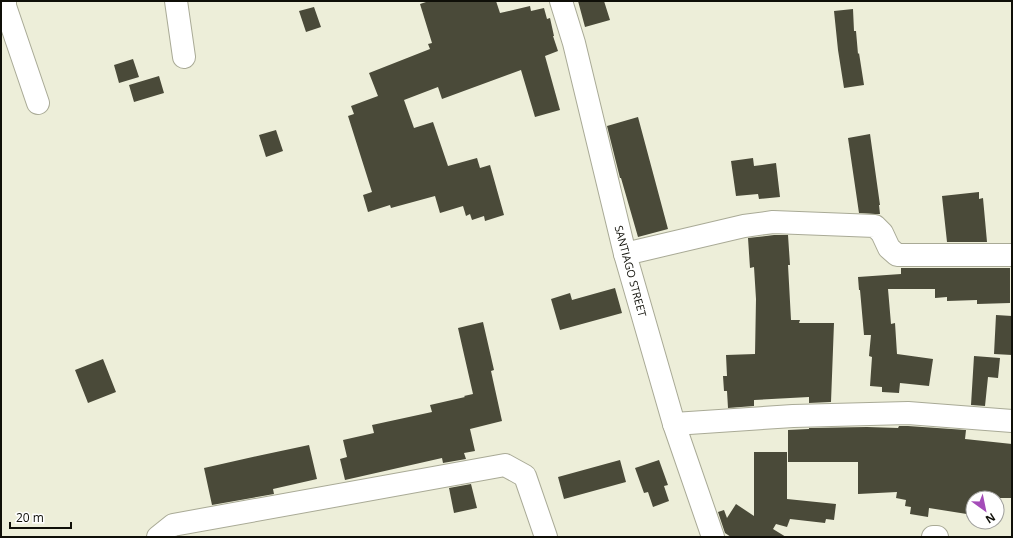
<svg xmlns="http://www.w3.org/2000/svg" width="1013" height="538" font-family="'Open Sans',sans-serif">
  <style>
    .building { fill: #4a4a39 }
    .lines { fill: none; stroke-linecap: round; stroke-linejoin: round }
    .street-casing { stroke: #a9aa96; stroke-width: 24 }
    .secondary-casing { stroke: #a9aa96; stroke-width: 24 }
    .street { stroke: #fff; stroke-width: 22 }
    .secondary { stroke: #fff; stroke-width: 22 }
    .labels { text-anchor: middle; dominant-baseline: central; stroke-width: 4; stroke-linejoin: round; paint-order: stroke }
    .street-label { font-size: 11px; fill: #0f0f08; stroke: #fff }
  </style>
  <rect width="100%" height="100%" fill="#edeed9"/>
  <path class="building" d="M429,1H496L500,13L530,6L531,11L544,8L547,19L550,18L554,36H553L558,51L545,56L560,110L535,117L521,70L442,99L438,87L404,100L414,128L433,122L448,166L477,158L480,168L490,165L504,215L485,221L484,216L472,220L470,214L466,216L463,206L440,213L435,196L391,208L390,205L368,212L363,195L372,192L348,116L354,114L351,106L378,96L369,73L430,49L428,44L432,43L420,4Z
    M578,1H604L610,20L585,27Z
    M314,7L321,27L306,32L299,11Z
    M853,9L854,31H856L858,54L859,53L864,85L844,88L838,50L834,11Z
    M133,59L139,77L119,83L114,65Z
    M159,76L164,93L134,102L129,85Z
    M638,117L668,229L638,237L621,178H620L607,126Z
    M276,130L283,151L266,157L259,135Z
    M870,134L880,205H879L880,214H875L859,213L848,138Z
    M753,158L754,166L776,163L780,197L759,199L758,194L736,196L731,161Z
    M979,192V199L983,198L987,242H947L942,196Z
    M774,235H788L790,265H788L791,320H800L799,323H834L831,402L809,403V397L754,400V406L728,408L727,391H724L723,376H727L726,355L755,354L756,299L754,267L750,268L748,238Z
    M901,268H1010V303L977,304V300L947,301V297L935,298V289H888L891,324L895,323L897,354L933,359L929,386L900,383L899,393L882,392V387L870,386L872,357L869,356L871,335H864L860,290H859L858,277L901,274Z
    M615,288L622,313L560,330L551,299L570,293L572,300Z
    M996,315L1012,316V355L994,354Z
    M483,322L494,370L491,371L502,421L470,429L475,451L464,453L466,459L443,463L442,458L345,480L340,459L347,457L343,440L374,433L372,425L432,412L430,405L465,397L464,396L473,394L458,328Z
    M974,356L1000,358L998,378L988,377L985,406L971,405Z
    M103,359L116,392L88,403L75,370Z
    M899,426H908L966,430L965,439L1012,444V498H973V515L929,508L928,517L910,514L911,507L905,506L906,500L896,498L897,492L858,494V462H788V430L809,429V428L867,427L898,428Z
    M309,445L317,479L273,489L274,494L212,505L204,468L262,455Z
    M754,452H787V499L836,504L834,520L826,519L825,523L790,519L787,527L776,524L773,529L786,537H731L725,533L718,512L724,510L727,518L736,504L754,516Z
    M620,460L626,482L564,499L558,477Z
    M659,460L668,485L664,486L669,501L653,507L648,492L644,493L635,468Z
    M471,484L477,508L454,513L449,488Z"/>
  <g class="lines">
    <defs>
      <path id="street" d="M5,1V6L38,103
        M176,1L184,57
        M625,254L744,226L773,222L875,226L882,233L889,248L897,255H1012
        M674,424L793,416L908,413L1012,421
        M158,537L173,525L505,465L525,476L546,537
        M933,537H937"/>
      <path id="secondary" d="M561,1L574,43L625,254L674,424L713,537"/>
    </defs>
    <use href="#street" class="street-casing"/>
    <use href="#secondary" class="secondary-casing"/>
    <use href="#street" class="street"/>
    <use href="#secondary" class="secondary"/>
  </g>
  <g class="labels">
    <g class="street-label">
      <text transform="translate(631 271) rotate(75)">SANTIAGO STREET</text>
    </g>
  </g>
  <rect width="1013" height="538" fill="none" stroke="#0f0f08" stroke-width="4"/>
  <g transform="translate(985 510) rotate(147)"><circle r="19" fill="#ffffff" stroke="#9f9f9c"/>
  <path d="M0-3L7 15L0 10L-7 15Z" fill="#a44cb8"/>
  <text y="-6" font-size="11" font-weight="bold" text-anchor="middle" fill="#0f0f08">N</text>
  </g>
  <path d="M10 522v6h61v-6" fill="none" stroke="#0f0f08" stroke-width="2"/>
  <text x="16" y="522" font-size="12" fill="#0f0f08" stroke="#ffffff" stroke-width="3" paint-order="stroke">20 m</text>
</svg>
